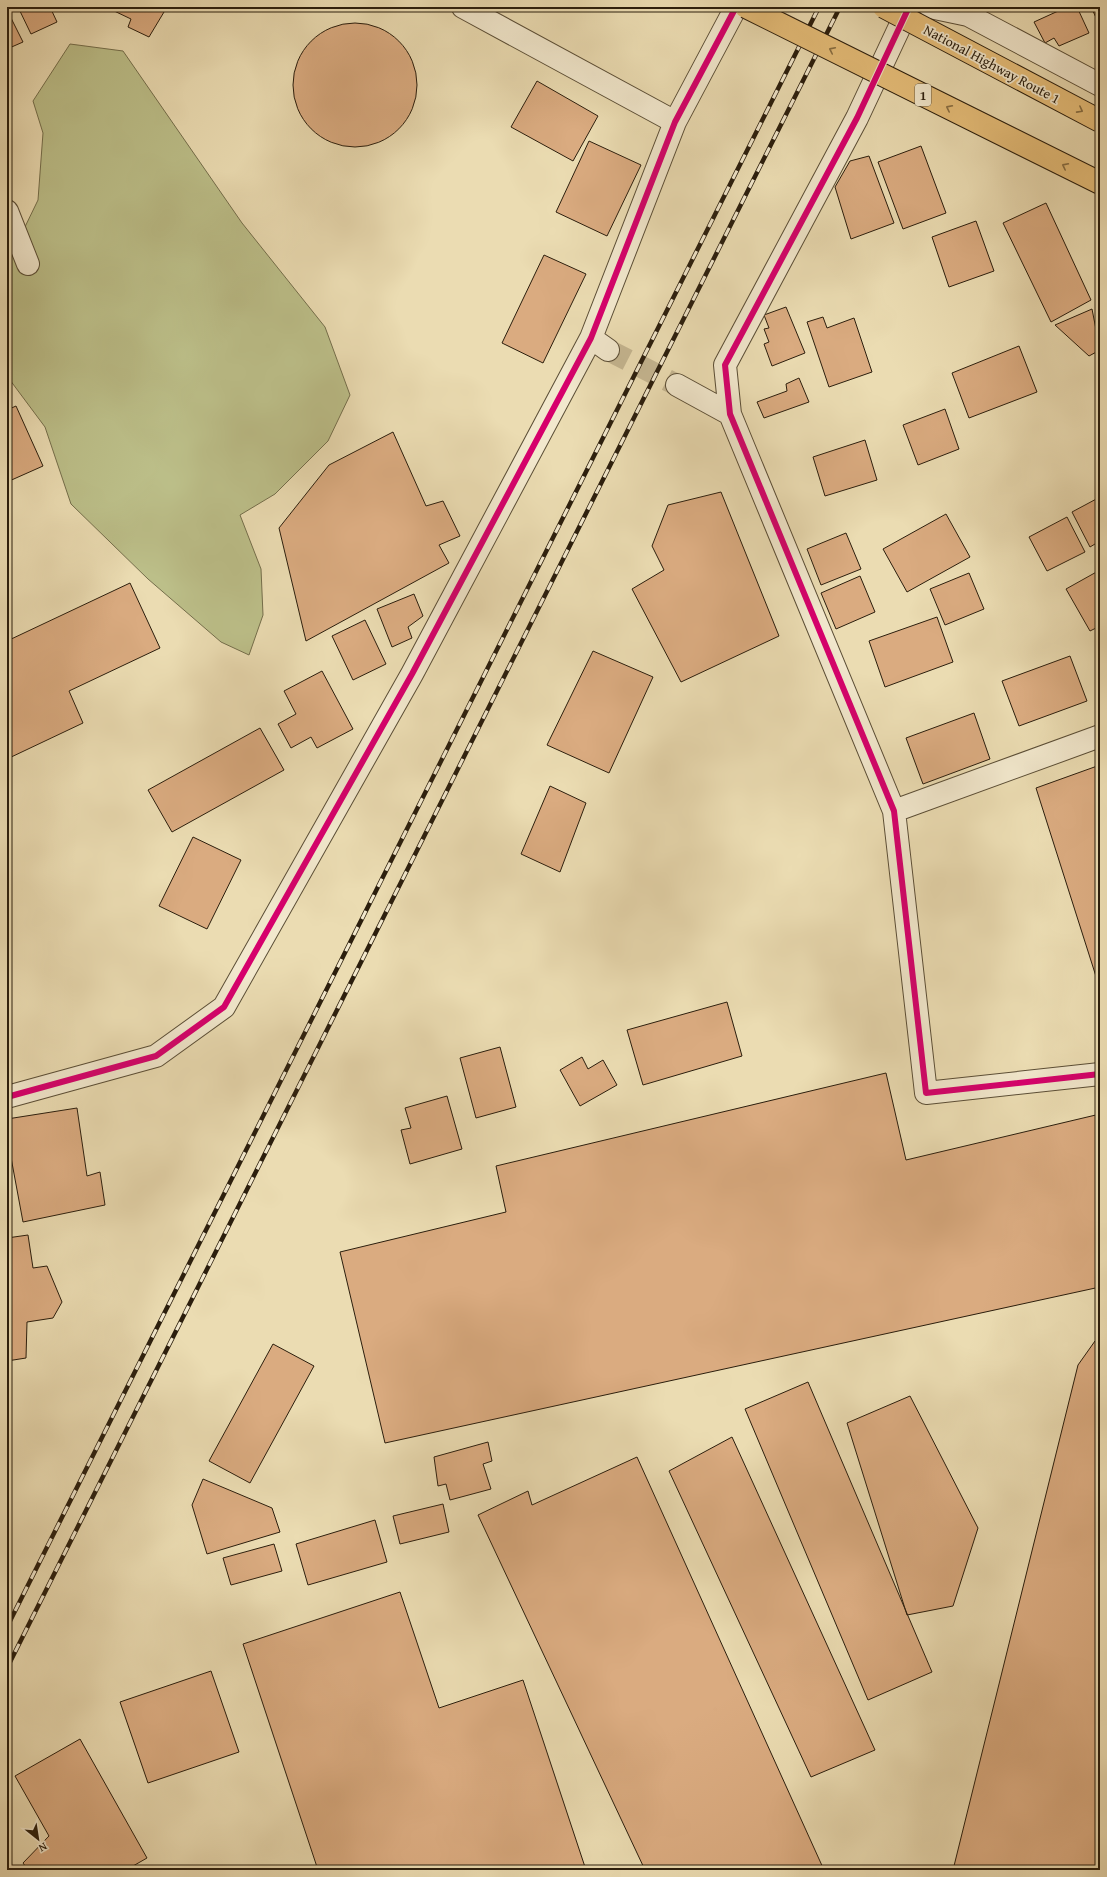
<svg xmlns="http://www.w3.org/2000/svg" width="1107" height="1877" font-family="'Gentium Book Plus',serif">
  <style>
    .green { fill: #bcbf89; stroke: #746e4b }
    .building { fill: #daab80; stroke: #2b1e0d }
    .lines { fill: none; stroke-linecap: round; stroke-linejoin: round }
    .minor-tunnel { stroke: #c5b691; stroke-width: 22; stroke-dasharray: 22 11; stroke-linecap: butt }
    .minor-casing { stroke: #5b4e36; stroke-width: 24 }
    .minor { stroke: #f2e8cd; stroke-width: 22 }
    .rail-casing { stroke: #2b1e0d; stroke-width: 4.5 }
    .rail { stroke: #f2e8cd; stroke-width: 3; stroke-dasharray: 9; stroke-linecap: butt }
    .highway-bridge-casing { stroke: #2b1e0d; stroke-width: 24; stroke-linecap: butt }
    .highway-bridge { stroke: #e6be79; stroke-width: 22 }
    .cycleway-casing { stroke: #f2e8cd; stroke-width: 8 }
    .cycleway { stroke: #d6006c; stroke-width: 6 }
    .oneway { stroke: #886e43 }
    .labels { text-anchor: middle; dominant-baseline: central; stroke-width: 3.5; stroke-linejoin: round; paint-order: stroke }
    .shield { fill: #f2e8cd; stroke: #675b47; stroke-width: 1 }
    .shield-label { font-size: 13px; font-weight: bold; fill: #2b1e0d }
    .street-label { font-size: 14px; fill: #2b1e0d; stroke: #f2e8cd }
  </style>
  <rect width="100%" height="100%" fill="#ebdcb2"/>
  <filter id="stains"><feTurbulence type="fractalNoise" baseFrequency=".005" numOctaves="4"/><feColorMatrix values="0 0 0 0 .2 0 0 0 0 .09 0 0 0 0 .02 0 0 0 .5 -.17"/></filter>
  <radialGradient id="worn" r=".72"><stop offset=".6" stop-color="#630" stop-opacity="0"/><stop offset="1" stop-color="#630" stop-opacity=".3"/></radialGradient>
  <path class="green" d="M70,44L123,51L242,223L325,327L350,395L328,441L275,494L240,515L261,569L263,615L249,655L221,642L148,579L71,504L45,427L7,376V264L38,200L43,133L33,101Z"/>
  <path class="building" d="M18,7H50L57,22L31,34Z
    M111,7H167L149,37L128,27L131,19L110,9Z
    M1067,7H1077L1089,33L1059,46L1054,38L1045,43L1034,22Z
    M1091,7H1100V26Z
    M8,12L23,42L7,49V13Z
    M293 85a62 62 0 1 1 124 0a62 62 0 1 1-124 0Z
    M537,81L598,116L573,161L511,127Z
    M589,141L641,165L607,236L556,212Z
    M921,146L946,213L903,229L878,162Z
    M869,156L894,223L851,239L835,187L850,161Z
    M1046,203L1091,300L1051,322L1003,223Z
    M976,221L994,271L949,287L932,237Z
    M544,255L586,274L543,363L502,343Z
    M786,307L805,353L772,366L764,344L769,342L764,329L769,328L764,315Z
    M1092,309L1100,350L1089,356L1055,325Z
    M823,317L827,328L854,318L872,372L829,387L807,322Z
    M1019,346L1037,392L969,418L952,373Z
    M799,378L809,402L764,418L757,402L787,391L786,384Z
    M16,406L43,466L7,482V410Z
    M945,409L959,449L918,465L903,425Z
    M393,432L426,506L443,501L460,536L439,545L449,563L306,641L279,528L329,465Z
    M865,440L877,480L825,496L813,457Z
    M721,492L779,636L681,682L632,589L664,570L652,546L668,505Z
    M1100,497V541L1090,547L1072,512Z
    M946,514L970,557L907,592L883,549Z
    M1067,517L1085,552L1047,571L1029,537Z
    M846,533L861,569L821,585L807,549Z
    M1100,570V626L1090,631L1066,589Z
    M969,573L984,609L945,625L930,589Z
    M860,576L875,612L836,629L821,593Z
    M130,583L160,648L69,691L83,723L7,759V641Z
    M414,594L423,616L408,627L412,638L392,647L377,609Z
    M937,617L953,662L885,687L869,641Z
    M365,620L386,664L353,680L332,636Z
    M593,651L653,677L609,773L547,745Z
    M1070,656L1087,701L1019,726L1002,681Z
    M322,671L353,729L317,748L311,737L291,748L278,724L296,714L284,691Z
    M974,713L990,759L923,784L906,738Z
    M260,728L284,770L172,832L148,790Z
    M1100,765V989L1036,788Z
    M550,786L586,803L560,872L521,854Z
    M193,837L241,860L207,929L159,906Z
    M727,1002L742,1056L643,1085L627,1030Z
    M500,1047L516,1107L476,1118L460,1058Z
    M582,1057L588,1069L603,1060L617,1085L580,1106L560,1070Z
    M886,1073L906,1160L1100,1114V1287L385,1443L340,1252L506,1212L496,1166Z
    M447,1096L462,1149L410,1164L401,1130L411,1128L405,1108Z
    M77,1108L87,1176L100,1172L105,1205L23,1222L7,1136V1119Z
    M28,1235L33,1268L47,1266L62,1302L53,1318L27,1322L26,1358L7,1361V1238Z
    M1095,1341L1100,1342V1870H953L1078,1365Z
    M273,1344L314,1366L250,1483L209,1461Z
    M808,1382L932,1672L868,1700L745,1409Z
    M910,1396L978,1528L953,1606L907,1615L847,1423Z
    M732,1437L875,1750L811,1777L669,1471Z
    M488,1442L492,1461L483,1464L491,1489L450,1500L446,1484L438,1486L434,1457Z
    M637,1457L824,1870H645L478,1515L528,1491L532,1505Z
    M203,1479L272,1508L280,1532L207,1554L192,1505Z
    M443,1504L449,1532L400,1544L393,1516Z
    M375,1520L387,1562L308,1585L296,1544Z
    M274,1544L282,1571L231,1585L223,1558Z
    M400,1592L439,1708L523,1680L586,1870H318L243,1644Z
    M211,1671L239,1752L148,1783L120,1702Z
    M80,1739L147,1858L126,1870H28L23,1863L49,1836L15,1776Z"/>
  <g class="lines">
    <path class="minor-tunnel" d="M608,350L677,385"/>
    <defs>
      <path id="minor" d="M463,7L675,122
        M909,7L857,118L725,365L730,414L894,811L926,1093L1100,1074
        M930,7L968,15L1100,85
        M7,211L28,264
        M591,338L608,350
        M677,385L730,414
        M894,811L1100,736
        M7,1097L156,1056L224,1007L412,674L591,338L675,122L736,7"/>
    </defs>
    <use href="#minor" class="minor-casing"/>
    <use href="#minor" class="minor"/>
    <defs>
      <path id="rail" d="M7,1627L819,7
        M7,1668L840,7"/>
    </defs>
    <use href="#rail" class="rail-casing"/>
    <use href="#rail" class="rail"/>
    <defs>
      <path id="highway-bridge" d="M746,7L1100,183
        M884,7L1100,121"/>
    </defs>
    <use href="#highway-bridge" class="highway-bridge-casing"/>
    <use href="#highway-bridge" class="highway-bridge"/>
    <defs>
      <path id="cycleway" d="M909,7L857,118L725,365L730,414L894,811L926,1093L1100,1074
        M7,1097L156,1056L224,1007L412,674L591,338L675,122L736,7"/>
    </defs>
    <use href="#cycleway" class="cycleway-casing"/>
    <use href="#cycleway" class="cycleway"/>
  </g>
  <defs><path id="oneway-chevron" d="M-2-3.5L2.5 0L-2 3.5" fill="none" stroke-width="1.6" stroke-linecap="round" stroke-linejoin="round"/></defs>
  <g class="oneway">
    <use href="#oneway-chevron" transform="translate(832 50) rotate(-154)"/>
    <use href="#oneway-chevron" transform="translate(949 108) rotate(-153)"/>
    <use href="#oneway-chevron" transform="translate(1080 110) rotate(28)"/>
    <use href="#oneway-chevron" transform="translate(1065 166) rotate(-153)"/>
  </g>
  <g class="labels">
    <rect class="shield" x="915" y="84" width="16" height="22" rx="3"/>
    <g class="shield-label">
      <text x="923" y="95">1</text>
    </g>
    <g class="street-label">
      <text transform="translate(992 64) rotate(28)">National Highway Route 1</text>
    </g>
  </g>
  <rect width="1107" height="1877" fill="none" stroke="#ebdcb2" stroke-width="24"/>
  <rect x="8" y="8" width="1091" height="1861" fill="none" stroke="#2b1e0d" stroke-width="2"/>
  <rect x="12" y="12" width="1083" height="1853" fill="none" stroke="#2b1e0d"/>
  <g transform="translate(38 1839) rotate(150)" stroke="#f2e8cd" stroke-width="3" paint-order="stroke">
  <path d="M0-3L7 15L0 10L-7 15Z" fill="#2b1e0d"/>
  <text y="-6" font-size="11" font-weight="bold" text-anchor="middle" fill="#2b1e0d">N</text>
  </g>
  <rect width="100%" height="100%" filter="url(#stains)"/>
  <rect width="100%" height="100%" fill="url(#worn)"/>
</svg>
